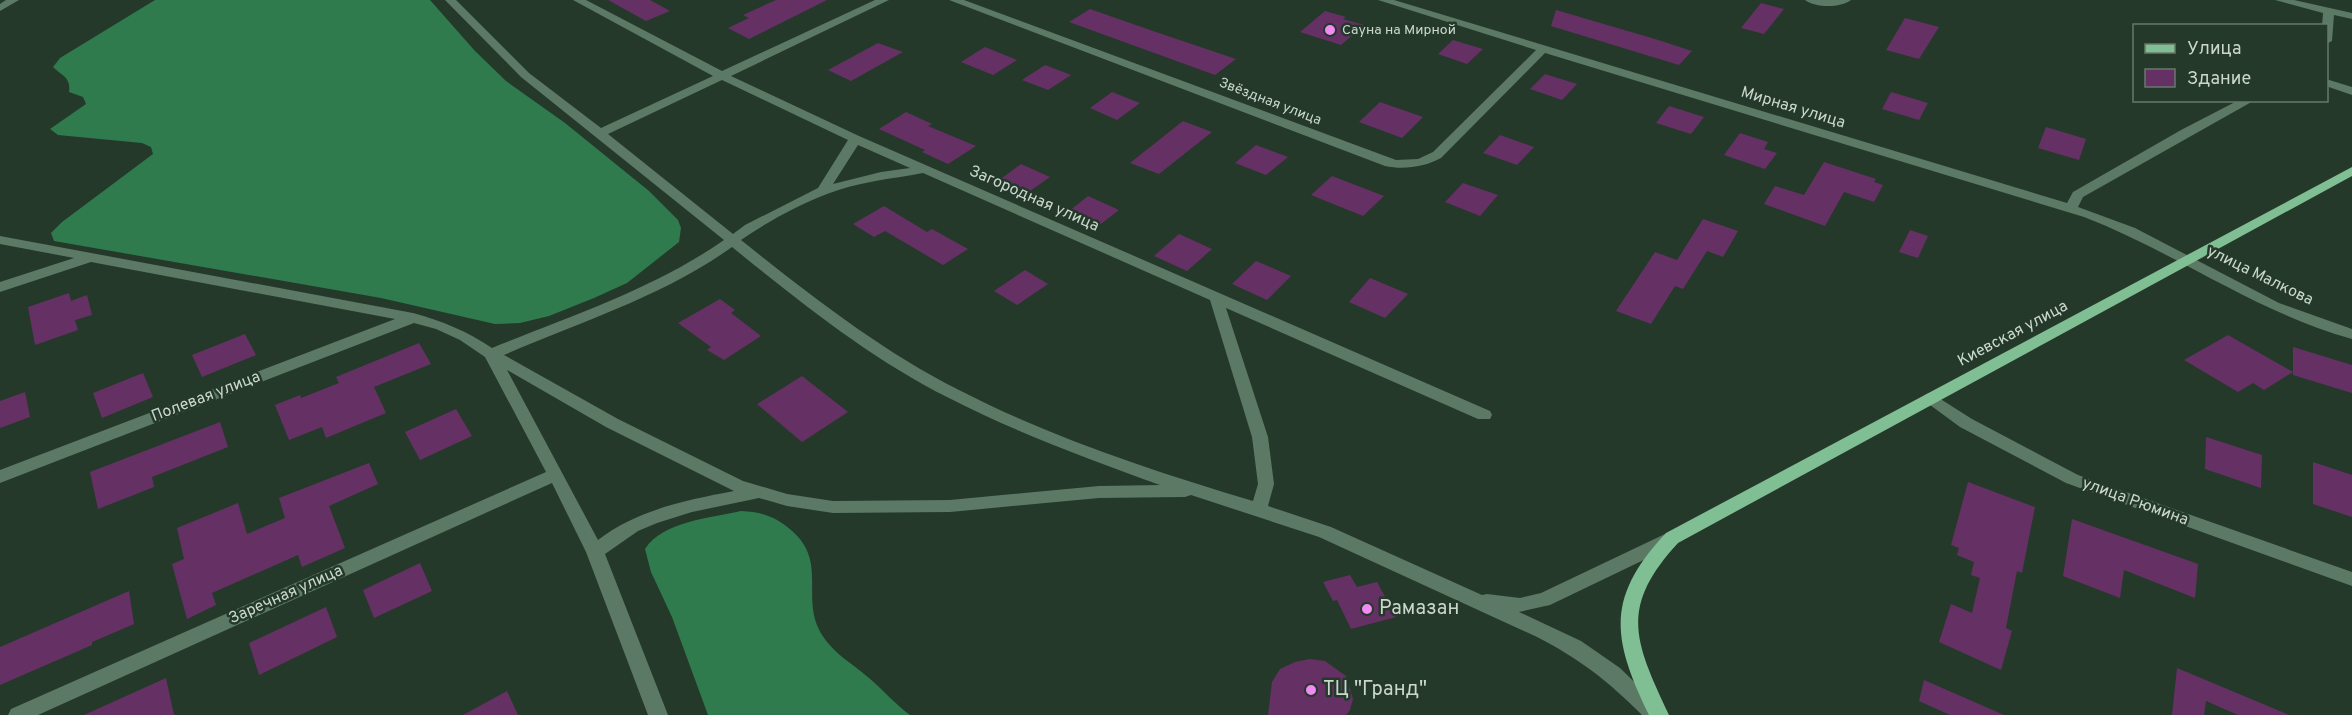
<svg xmlns="http://www.w3.org/2000/svg" width="2352" height="715" font-family="Overpass,sans-serif">
  <style>
    .forest { fill: #2f7b4d }
    .building { fill: #653165 }
    .lines { fill: none; stroke-linecap: round; stroke-linejoin: round }
    .minor { fill: #5b7964; fill-rule: evenodd }
    .major { fill: #80be93; fill-rule: evenodd }
    .poi-dot { fill: #f28af3; stroke: #24392a; stroke-width: 2 }
    .labels { text-anchor: middle; dominant-baseline: central; stroke-width: 5; stroke-linejoin: round; paint-order: stroke }
    .far-poi-label { font-size: 14px; fill: #cad7cd; stroke: #24392a; text-anchor: start }
    .far-street-label { font-size: 14px; fill: #cad7cd; stroke: #24392a }
    .street-label { font-size: 16px; fill: #cad7cd; stroke: #24392a }
    .near-poi-label { font-size: 20px; fill: #cad7cd; stroke: #24392a; text-anchor: start }
  </style>
  <rect width="100%" height="100%" fill="#24392a"/>
  <path class="forest" d="M155,0H430L475,51L506,81L565,123L649,191L678,220L681,228L679,242L627,283L594,298L549,316L520,323L495,324L381,298L54,241L51,233L62,222L153,154L151,147L142,143L58,135L50,129L86,104L83,97L69,92C71,77 62,76 53,67L60,58Z
    M741,511C761,512 775,516 791,530C829,562 799,598 822,635C835,655 852,663 869,678C883,690 895,704 910,715H708L672,617L651,572L645,549C663,521 711,518 741,511Z"/>
  <path class="building" d="M608,0H650L670,11L646,21Z
    M776,0H827L749,39L728,28L749,18L743,15Z
    M1761,3L1784,9L1764,34L1741,28Z
    M1090,9L1150,30L1236,59L1215,75L1069,22Z
    M1556,10L1655,39L1692,51L1679,65L1551,26Z
    M1325,11L1346,17L1343,19L1364,25L1341,45L1300,32Z
    M1905,18L1939,27L1919,59L1886,50Z
    M1453,40L1483,49L1467,64L1438,54Z
    M878,43L903,52L851,81L828,70Z
    M985,47L1017,60L993,75L961,62Z
    M1045,65L1071,75L1048,90L1022,80Z
    M1545,74L1577,84L1562,100L1530,89Z
    M1112,92L1140,103L1117,120L1090,108Z
    M1891,92L1928,103L1919,120L1882,109Z
    M1380,102L1423,117L1402,138L1359,122Z
    M1669,106L1704,117L1691,134L1656,123Z
    M906,112L932,124L928,126L976,146L948,164L922,152L925,150L879,129Z
    M1183,121L1212,132L1159,174L1130,163Z
    M2046,127L2086,139L2079,160L2038,148Z
    M1740,133L1768,142L1764,149L1777,153L1765,169L1724,155Z
    M1500,135L1534,147L1517,165L1483,153Z
    M1256,145L1288,157L1266,175L1235,163Z
    M1824,162L1876,179L1874,182L1883,185L1874,202L1844,192L1825,226L1764,204L1775,186L1804,195Z
    M1021,164L1050,177L1023,196L995,183Z
    M1332,176L1384,196L1363,216L1311,195Z
    M1463,183L1498,195L1480,216L1445,202Z
    M1088,196L1119,210L1093,230L1063,216Z
    M884,206L927,232L932,229L968,249L943,265L885,231L874,237L853,224Z
    M1703,219L1738,231L1723,257L1707,251L1683,289L1675,286L1651,324L1616,311L1655,252L1677,260Z
    M1910,230L1928,236L1918,258L1899,252Z
    M1179,234L1212,249L1187,271L1154,256Z
    M1256,261L1291,276L1267,300L1232,284Z
    M1025,270L1048,284L1017,305L994,291Z
    M1370,278L1408,294L1385,318L1349,302Z
    M69,293L71,301L87,295L92,315L75,320L78,330L35,345L28,307Z
    M720,299L735,310L731,313L761,336L724,360L707,350L711,347L678,323Z
    M245,334L256,355L202,377L192,355Z
    M2228,335L2293,372L2264,390L2253,383L2238,392L2184,360Z
    M419,343L431,364L374,387L386,413L326,438L322,427L289,440L275,405L300,395L301,398L339,383L336,377Z
    M2293,347L2352,365V393L2293,375Z
    M143,373L153,397L102,418L93,393Z
    M802,376L848,412L802,442L757,404Z
    M25,392L30,417L0,428V401Z
    M456,409L472,436L420,460L405,432Z
    M220,422L228,447L152,477L154,487L98,509L90,472Z
    M2206,437L2262,455L2261,488L2205,469Z
    M2313,462L2352,475V517L2313,504Z
    M369,463L378,484L329,506L345,548L302,567L298,555L212,593L216,605L187,619L172,564L184,559L177,528L238,503L247,534L285,518L279,498Z
    M1968,482L2035,507L2022,573L2017,571L2006,628L2012,631L2001,670L1939,642L1951,604L1972,613L1980,578L1971,575L1974,562L1957,555L1959,548L1951,545Z
    M2072,519L2198,564L2195,598L2124,570L2120,598L2063,576Z
    M420,563L432,591L374,618L363,590Z
    M1350,575L1357,587L1377,582L1396,617L1351,629L1337,600L1333,601L1323,582Z
    M129,591L134,624L92,642V645L0,685V647Z
    M326,607L337,637L259,675L249,643Z
    M1310,659L1325,661L1346,676L1353,699L1350,710L1346,715H1268L1272,682L1280,669L1295,662Z
    M2177,668L2289,715H2238L2206,701L2204,715H2172Z
    M166,678L174,715H84Z
    M1924,680L2004,715H1950L1919,701Z
    M507,691L518,715H463Z"/>
  <g class="lines">
    <path class="minor" d="M6,0H19L0,11V4Z
      M445,0H456L529,73L601,128L713,76L573,0H586L722,71L875,0H889L731,76L859,136L1490,411L1492,415L1490,419H1478L1226,308L1268,437L1274,484L1268,506L1331,527L1482,595L1487,594L1520,598L1541,593L1665,534L1671,532L1677,534L1680,539L1677,544L1550,605L1519,612L1581,641L1620,668L1662,709L1665,715H1642C1607,680 1580,659 1535,636L1319,537L1191,495L1185,497L1099,498L950,512L833,513L787,506L759,498L692,512L657,523L638,531L605,554L668,715H648L586,552L552,483L38,715H8L11,709L546,472L485,357L460,340L436,329L414,323L0,483V470L395,319L91,262L0,292V282L74,258L0,244V236L413,313C442,321 467,331 492,348C570,316 654,289 724,240L521,77ZM722,80L848,140L818,188L745,225L733,234L608,134ZM858,145L910,168L881,172L833,184ZM923,173L1210,300L1252,437L1258,484L1253,501C1153,471 1052,438 959,390C880,350 810,295 741,240C767,222 798,205 827,194C857,182 891,179 923,173ZM732,247C800,302 871,359 949,398C1017,433 1088,459 1160,485L1099,486L950,500L833,501L787,494L743,481L618,419L504,355C580,322 664,296 732,247ZM507,370L606,427L734,491C686,500 637,510 598,540Z
      M949,0H964L1396,160L1418,159L1433,152L1536,50L1378,0H1394L2067,203L2073,192L2181,130L2239,100H2255L2083,197L2078,207L2135,228L2279,303L2352,329V339C2255,312 2177,253 2084,217L1545,53L1441,158C1424,167 1404,170 1385,166Z
      M1805,0H1851C1840,8 1816,8 1805,0Z
      M2275,0H2294L2352,13V19L2334,15L2332,41L2326,44V26H2322L2323,13Z
      M2326,79L2352,87V95L2326,86Z
      M1931,393L1972,419L2078,475L2352,572V586L2066,483L1960,427L1926,402L1923,398L1926,394Z"/>
    <path class="major" d="M2352,167V176L1678,543C1618,608 1635,642 1669,715H1649C1612,639 1605,598 1666,533Z"/>
  </g>
  <g class="poi-dot">
    <circle cx="1330" cy="30" r="6"/>
    <circle cx="1367" cy="609" r="6"/>
    <circle cx="1311" cy="690" r="6"/>
  </g>
  <g class="labels">
    <g class="far-poi-label">
      <text x="1342" y="30">Сауна на Мирной</text>
    </g>
    <g class="far-street-label">
      <text transform="translate(1270 102) rotate(21)">Звёздная улица</text>
    </g>
    <g class="street-label">
      <text transform="translate(1793 108) rotate(17)">Мирная улица</text>
      <text transform="translate(1034 199) rotate(24)">Загородная улица</text>
      <text transform="translate(2260 276) rotate(26)">улица Малкова</text>
      <text transform="translate(2013 334) rotate(-28)">Киевская улица</text>
      <text transform="translate(206 397) rotate(-21)">Полевая улица</text>
      <text transform="translate(2135 502) rotate(20)">улица Рюмина</text>
      <text transform="translate(286 595) rotate(-24)">Заречная улица</text>
    </g>
    <g class="near-poi-label">
      <text x="1379" y="609">Рамазан</text>
      <text x="1323" y="690">ТЦ "Гранд"</text>
    </g>
  </g>
  <rect x="2133" y="24" width="195" height="78" fill="#24392a" stroke="#66786b" stroke-width="1.5"/>
  <rect x="2145" y="44" width="30" height="9" fill="#80be93" stroke="#66786b" stroke-width="1.5"/>
  <text x="2187" y="54" font-size="18" fill="#cad7cd">Улица</text>
  <rect x="2145" y="69" width="30" height="18" fill="#653165" stroke="#66786b" stroke-width="1.5"/>
  <text x="2187" y="84" font-size="18" fill="#cad7cd">Здание</text>
</svg>
